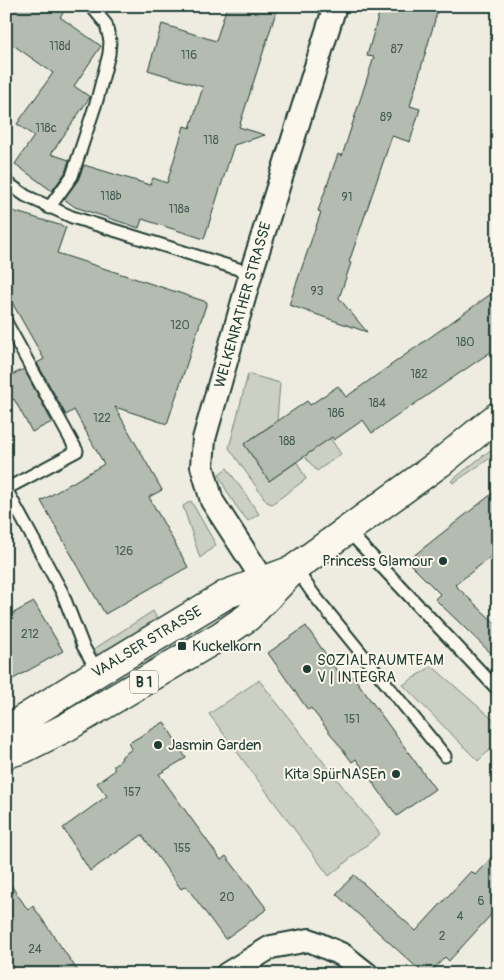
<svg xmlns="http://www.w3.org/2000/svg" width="504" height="980" font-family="Pangolin,sans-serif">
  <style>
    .green { fill: #cbcfc4; stroke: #75867c }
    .building { fill: #b4bbb0; stroke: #1f3d34 }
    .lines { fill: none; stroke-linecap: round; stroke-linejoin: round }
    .service-casing { stroke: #1f3d34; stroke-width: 15 }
    .minor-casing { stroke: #1f3d34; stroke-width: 26 }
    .primary-casing { stroke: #1f3d34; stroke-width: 31 }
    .service { stroke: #fbf7ec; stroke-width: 11 }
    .minor { stroke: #fbf7ec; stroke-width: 22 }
    .primary { stroke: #fbf7ec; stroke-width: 28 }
    .poi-dot { fill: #1f3d34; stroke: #fbf7ec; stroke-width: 2 }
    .labels { text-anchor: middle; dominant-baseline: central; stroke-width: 4; stroke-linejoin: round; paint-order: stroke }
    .number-label { font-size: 12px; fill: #445c53 }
    .shield { fill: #fbf7ec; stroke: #61756b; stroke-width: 1 }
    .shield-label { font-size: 14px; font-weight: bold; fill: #1f3d34 }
    .street-label { font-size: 15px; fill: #1f3d34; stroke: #fbf7ec }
    .poi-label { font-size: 15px; fill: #1f3d34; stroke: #fbf7ec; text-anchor: start }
  </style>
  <rect width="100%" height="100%" fill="#eeece1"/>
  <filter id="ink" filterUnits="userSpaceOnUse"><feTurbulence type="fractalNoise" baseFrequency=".02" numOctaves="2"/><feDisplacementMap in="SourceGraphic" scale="10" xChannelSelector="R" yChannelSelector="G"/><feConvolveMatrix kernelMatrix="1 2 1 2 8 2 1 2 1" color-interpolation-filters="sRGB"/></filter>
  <g filter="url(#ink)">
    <path class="green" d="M248,374L280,383L277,421L244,444L269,481L297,462L306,479L272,504L267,502L229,448Z
      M330,438L341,454L317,471L304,456Z
      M498,444V453L453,483L451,481Z
      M227,468L259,514L248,521C235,506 226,492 219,474Z
      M191,501L216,545L200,558L183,506Z
      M153,611L157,619L98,655L94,649Z
      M432,666L498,724V742L478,761L403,685Z
      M259,680L380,834L329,876L209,714Z
      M81,699L87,707L33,729Z"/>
    <path class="building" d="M6,6H68L60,17L101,46L74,86L90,97L51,154L69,160L65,173L52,191L15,164L34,136L17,124L53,73L6,40Z
      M227,6H278L239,127L265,135L234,145L204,239L142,219L139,228L75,207L64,199L78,180L84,165L150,185L153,178L167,183L184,126L190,128L203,87L148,70L162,24L216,41Z
      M381,6H439L410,106L420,109L410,142L392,136L349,262L351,263L339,298L367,332L289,305L321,212L318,211L338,154L342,156L374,57L367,56Z
      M6,209L66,227L57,253L207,302L167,424L115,407L162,490L149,497L188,567L105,614L41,501L104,464L74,410L66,415L37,363L44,359L10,299H6Z
      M498,289V347L372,433L363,420L334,440L332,437L269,481L244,444L307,401L310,405L338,386L346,397Z
      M24,369L52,422L32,432L14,399L6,403V378Z
      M498,489V551L455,585L498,626V660L435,599L440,594L407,561Z
      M34,602L63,651L6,683V617Z
      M306,626L345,682L353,676L435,789L397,816L356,759L352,762L311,708L308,710L268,653Z
      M164,722L186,758L159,774L221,860L226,856L267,909L225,939L186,886L181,889L142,835L90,871L63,828L107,796L97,783L114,771V765L121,760L122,756L132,749L129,743Z
      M498,850V907L449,961L445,957L429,974H424L336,894L354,875L416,931L471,871L475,875Z
      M6,878L28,910L33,906L80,974H13L6,964Z"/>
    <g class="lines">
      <defs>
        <path id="service" d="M6,182L26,196L72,217L251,273
          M49,208L72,176L97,100L109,54L110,41L106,24L91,6
          M6,322L77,451L6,489L62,592L83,646L98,672
          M348,531L498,690
          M295,568L314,595L445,756"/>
        <path id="minor" d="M271,592L212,501L202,466L204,439L251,273L335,6
          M227,974L271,947L309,940L343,955L367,974"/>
        <path id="primary" d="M6,730L98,672L227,594L287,572
          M6,754L23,749L67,727L222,635L248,617L295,568L440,463L498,416"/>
      </defs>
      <use href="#service" class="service-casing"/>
      <use href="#minor" class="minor-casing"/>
      <use href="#primary" class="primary-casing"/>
      <use href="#service" class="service"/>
      <use href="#minor" class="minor"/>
      <use href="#primary" class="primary"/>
    </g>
  </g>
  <g class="poi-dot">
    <circle cx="443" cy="561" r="5"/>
    <rect x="177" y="641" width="10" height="10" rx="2.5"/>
    <circle cx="307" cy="669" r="5"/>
    <circle cx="158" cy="745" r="5"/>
    <circle cx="396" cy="774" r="5"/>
  </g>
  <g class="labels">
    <g class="number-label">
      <text x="60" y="46">118d</text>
      <text x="397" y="49">87</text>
      <text x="189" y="55">116</text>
      <text x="386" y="117">89</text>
      <text x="46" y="128">118c</text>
      <text x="211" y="140">118</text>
      <text x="111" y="196">118b</text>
      <text x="347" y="197">91</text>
      <text x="179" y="209">118a</text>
      <text x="317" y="291">93</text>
      <text x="180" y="325">120</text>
      <text x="465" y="342">180</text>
      <text x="419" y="374">182</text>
      <text x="377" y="403">184</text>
      <text x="336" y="413">186</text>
      <text x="102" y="418">122</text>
      <text x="287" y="441">188</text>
      <text x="124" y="551">126</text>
      <text x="30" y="634">212</text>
      <text x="352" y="719">151</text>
      <text x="132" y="792">157</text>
      <text x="182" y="848">155</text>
      <text x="227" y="897">20</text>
      <text x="481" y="901">6</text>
      <text x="460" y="916">4</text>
      <text x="442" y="936">2</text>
      <text x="35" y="949">24</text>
    </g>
    <rect class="shield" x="130" y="670.5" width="28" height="23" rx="4"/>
    <g class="shield-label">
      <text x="144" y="682">B 1</text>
    </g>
    <g class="street-label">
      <text transform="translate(243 305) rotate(-74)">WELKENRATHER STRASSE</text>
      <text transform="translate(147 642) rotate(-31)">VAALSER STRASSE</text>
    </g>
    <g class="poi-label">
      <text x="433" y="561" text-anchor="end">Princess Glamour</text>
      <text x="192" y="646">Kuckelkorn</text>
      <text x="317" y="660">SOZIALRAUMTEAM<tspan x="317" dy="17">V | INTEGRA</tspan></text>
      <text x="168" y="745">Jasmin Garden</text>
      <text x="386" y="774" text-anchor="end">Kita SpürNASEn</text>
    </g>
  </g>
  <rect width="504" height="980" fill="none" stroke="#fbf7ec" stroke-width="25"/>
  <rect x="12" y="12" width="479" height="955" fill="none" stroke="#1f3d34" stroke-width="2" filter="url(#ink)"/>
</svg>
